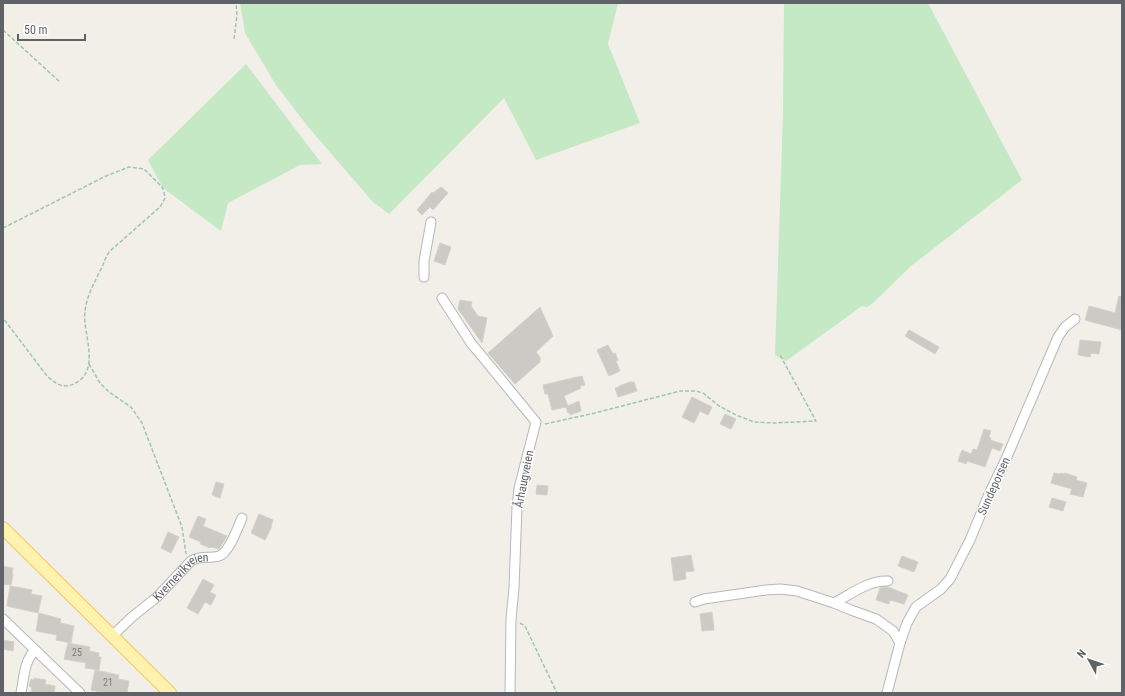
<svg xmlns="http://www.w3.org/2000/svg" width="1125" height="696" font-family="'Roboto Condensed',sans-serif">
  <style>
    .green { fill: #c5e8c5 }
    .building { fill: #cccac5; stroke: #d6d1c6 }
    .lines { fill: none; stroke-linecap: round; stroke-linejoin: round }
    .minor-casing { stroke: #b5b8bc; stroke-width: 11 }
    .major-casing { stroke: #f2c960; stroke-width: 14 }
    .path { stroke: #9cc7a9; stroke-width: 1.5; stroke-dasharray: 4 2; stroke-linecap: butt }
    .minor { stroke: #fff; stroke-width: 9 }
    .major { stroke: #fff2af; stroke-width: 12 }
    .labels { text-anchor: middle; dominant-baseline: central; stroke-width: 3; stroke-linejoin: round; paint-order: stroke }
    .number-label { font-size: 10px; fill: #7a7d7f }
    .street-label { font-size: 12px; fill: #5f6368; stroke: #fff }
  </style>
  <rect width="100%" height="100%" fill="#f1efe8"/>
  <path class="green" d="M240,3H618L608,44L640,123L536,160L504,98L389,214L373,202L309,128L276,85L245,33Z
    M784,3H928L1022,180L911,266L874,302L867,307L862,306L786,361L775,355L783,114Z
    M246,64L322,164L300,165L228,203L221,231L163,188L148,160Z"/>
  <path class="building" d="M441,187L448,193L433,210L430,207L422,215L417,210L432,192L433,193Z
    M440,243L451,247L445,265L434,261Z
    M1119,296L1122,297V330L1085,320L1089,306L1115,313Z
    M460,300L472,302L471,306L478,316L487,318L482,343L458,309Z
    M540,307L553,336L536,352L540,357V362L515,384L488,353Z
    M909,330L939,347L935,354L905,336Z
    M1080,340L1101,342L1099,354L1091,353L1090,357L1078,355Z
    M608,345L613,354L615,353L618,360L616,361L620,371L609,376L597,350Z
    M582,376L585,385L580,386L581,388L564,396L568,406L579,401L581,411L570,415V413H568L566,407L552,410L548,394H545L543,385Z
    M630,382H634L637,391L618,397L615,388L619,387V386Z
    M692,397L712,407L708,415L700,411L694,423L682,417Z
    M725,414L736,419L731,429L720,424Z
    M984,429L991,431L989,437L991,438L990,440L1003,444L1000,451L992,448L985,467L967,461L966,464L958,461L962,450L971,454L973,449L977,450Z
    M1054,473L1060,474V473L1065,474V473L1077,477L1076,480L1087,483L1083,497L1070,494L1072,489L1051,483Z
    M216,482L224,484L220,498L212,495Z
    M537,485L548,486L547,495L536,494Z
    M1052,498L1066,502L1063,511L1049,507Z
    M259,514L273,520L271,526H272L265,540L251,533Z
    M198,516L206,519L203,526L227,536L219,549L211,547L210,548L200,544L201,542L189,537Z
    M168,532L179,537L171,553L161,548Z
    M691,555L694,571L685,572L686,579L674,581L671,558Z
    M902,556L918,562L914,572L898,566Z
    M3,566L13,568L12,574H13L11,585L3,584Z
    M203,579L214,585L210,592L216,595L211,605L205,602L198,614L187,608Z
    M10,586L32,590L31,594L42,596L38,613L7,606Z
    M882,587H888L908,595L904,604L890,600L889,604L876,600L880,588Z
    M712,612L714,630L702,631L700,614Z
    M39,613L61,619L60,623L74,626L71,643L56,640L57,635L36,631Z
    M3,640L14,642L13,651L3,649Z
    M68,643L90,647L89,651L99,653L98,657H101L99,670L85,668L86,663L64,659Z
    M95,670L119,675L118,679L129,681L127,693H105L91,690Z
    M34,678L46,680L45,684L55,686L54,693H31L32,687L29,686L31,679L34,680Z"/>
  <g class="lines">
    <defs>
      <g id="minor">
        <path d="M424,277V261L431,222"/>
        <path d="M442,298L471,343L536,422L519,488L517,507L514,588L511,619L510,693"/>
        <path d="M695,602L704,599L766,590L780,589L797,591L834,603L851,610L876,619L893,631L900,643"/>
        <path d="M834,603C851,594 869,580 888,581"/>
        <path d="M3,619L80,693"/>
        <path id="s1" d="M112,636L132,617L157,597L191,561C201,555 209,559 219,556C229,553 238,527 242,518"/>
        <path d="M21,693C24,678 24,661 35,650"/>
        <path d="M887,693L900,643L907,623L916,607L941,589L950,579L970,540L989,494L1006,459L1058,337L1065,327L1075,319"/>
      </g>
      <path id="major" d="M3,528L170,693"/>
    </defs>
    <use href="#minor" class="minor-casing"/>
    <use href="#major" class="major-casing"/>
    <path class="path" d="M3,30L60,82
      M234,39L237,15L236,3
      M3,228L106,176L129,167L144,169L162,187L164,192L165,198L160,207L110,251C105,257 104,264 100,271C94,284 87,295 85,311C82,333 102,371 74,384C62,389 55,383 47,376L3,318
      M89,364L100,383L109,392L131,407L142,423L182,527L186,554
      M545,424L595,413L680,391H696L703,393L719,406L736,415L754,422L774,423L816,421L780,355
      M520,623L525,626L557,693"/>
    <use href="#minor" class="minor"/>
    <use href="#major" class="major"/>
  </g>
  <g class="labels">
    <g class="number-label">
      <text x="77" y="652">25</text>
      <text x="108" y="682">21</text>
    </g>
    <g class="street-label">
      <text transform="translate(524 479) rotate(-79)">Århaugveien</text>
      <text transform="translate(994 486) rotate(-66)">Sundeporsen</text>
      <text stroke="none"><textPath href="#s1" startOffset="92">Kvernevikveien</textPath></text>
    </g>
  </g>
  <rect width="1125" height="696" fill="none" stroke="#5f6368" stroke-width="8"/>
  <g transform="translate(1089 660) rotate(310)" stroke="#ffffff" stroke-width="3" paint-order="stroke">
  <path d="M0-3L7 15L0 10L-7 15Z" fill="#5f6368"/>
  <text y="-6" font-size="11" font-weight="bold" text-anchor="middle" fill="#5f6368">N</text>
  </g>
  <path d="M18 34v6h67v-6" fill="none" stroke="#5f6368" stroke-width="2"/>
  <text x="24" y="34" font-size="12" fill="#5f6368" stroke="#ffffff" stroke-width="3" paint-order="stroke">50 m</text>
</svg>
